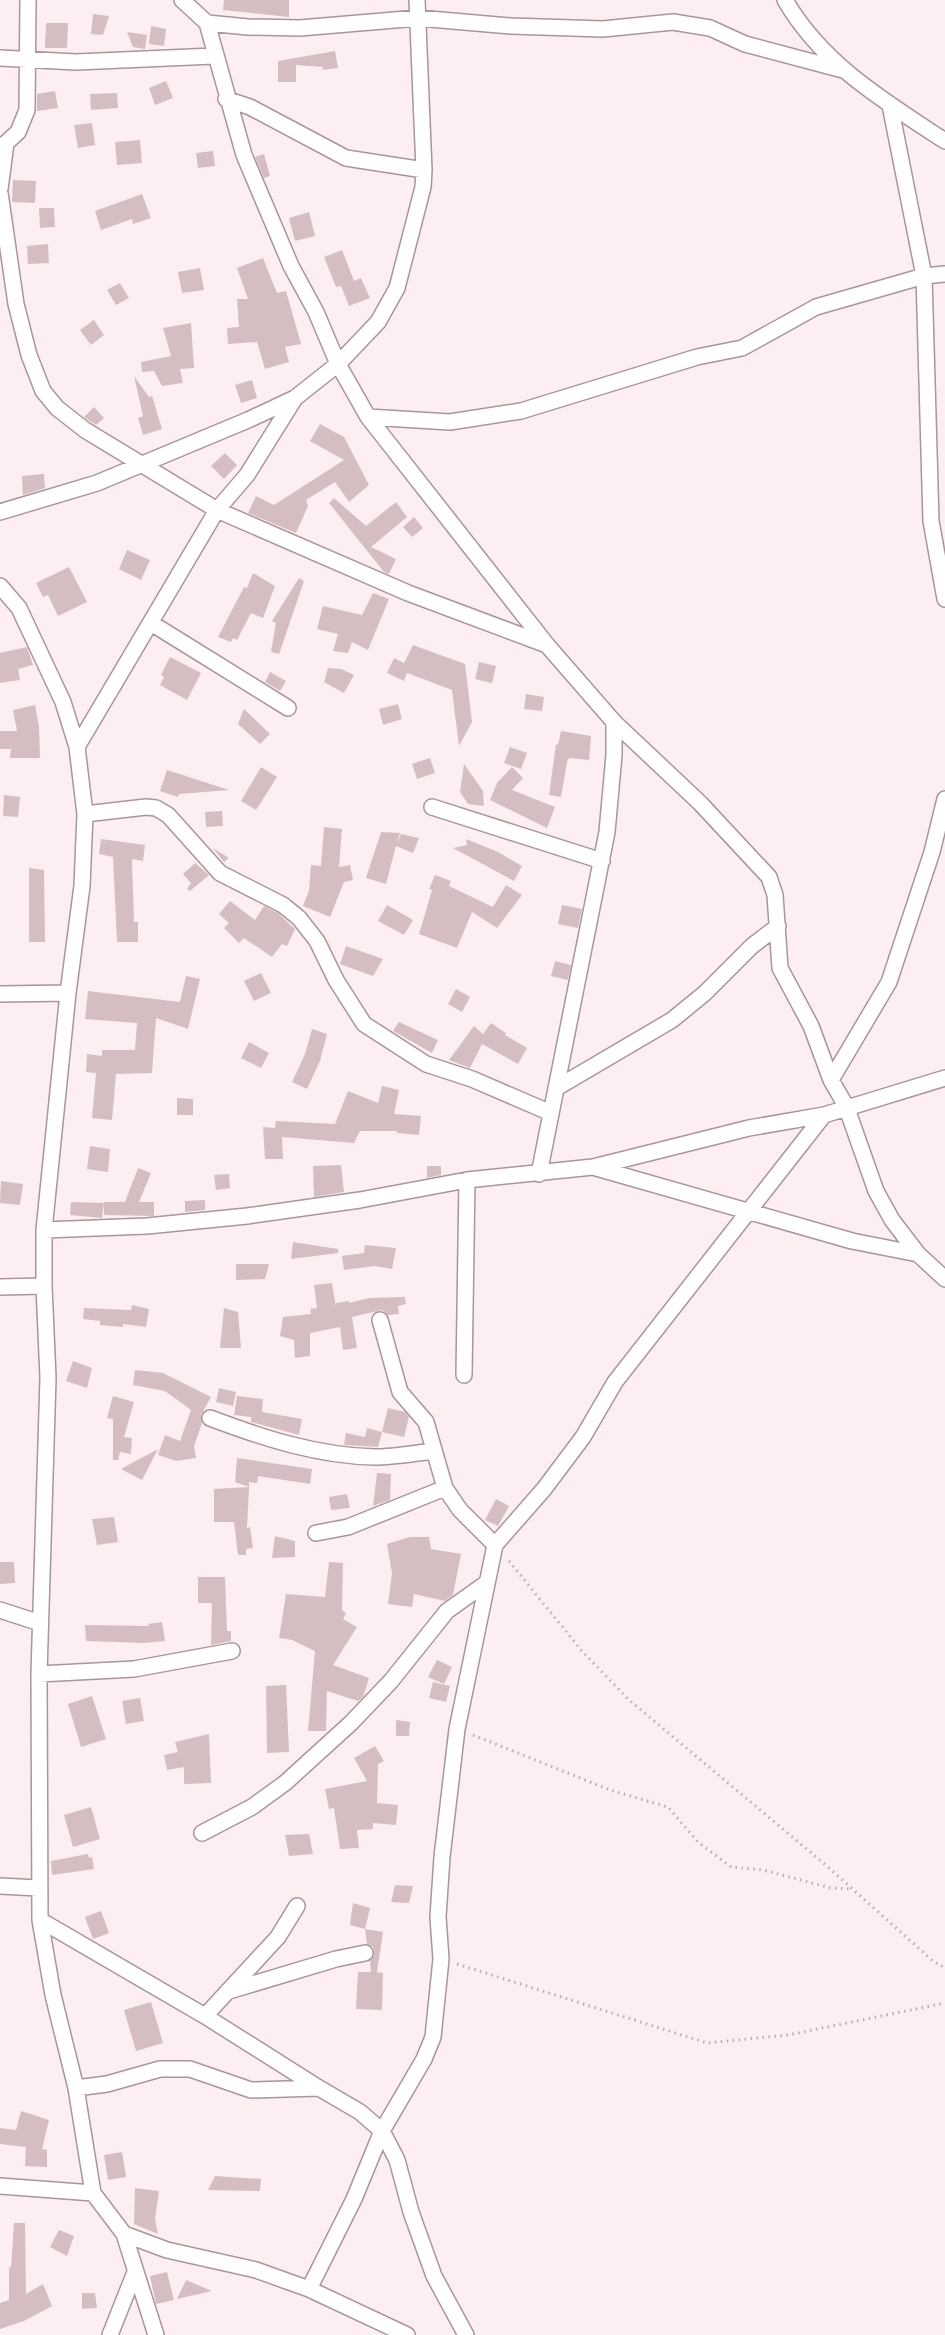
<svg xmlns="http://www.w3.org/2000/svg" width="945" height="2335" font-family="'Titillium Web',sans-serif">
  <style>
    .building { fill: #d5bec2 }
    .lines { fill: none; stroke-linecap: round; stroke-linejoin: round }
    .street-casing { stroke: #ab9599; stroke-width: 18 }
    .path { stroke: #b9acaf; stroke-width: 3; stroke-dasharray: 1.5 4.5; stroke-linecap: butt }
    .street { stroke: #fff; stroke-width: 15 }
  </style>
  <rect width="100%" height="100%" fill="#fdeef1"/>
  <path class="building" d="M224,0H289V17L223,10Z
    M93,14L109,16L103,35L91,34Z
    M46,23H68L67,48H45Z
    M151,26L166,29L164,46L149,44Z
    M127,32L147,35L145,49L133,47Z
    M335,51L338,68L323,70V67L296,65V82H278V61Z
    M166,81L173,98L155,105L149,88Z
    M55,91L58,108L37,111V94Z
    M117,93L118,108L91,110L90,94Z
    M92,123L95,145L78,148L74,125Z
    M140,140L142,163L117,165L115,142Z
    M213,151L215,166L198,168L196,153Z
    M264,154L270,176L264,178L255,157Z
    M13,180L36,181L35,203L12,202Z
    M142,194L151,218L133,224L132,219L101,230L95,211Z
    M39,208H54L55,227L40,228Z
    M309,212L315,236L295,241L289,218Z
    M48,244L49,263L28,264L27,246Z
    M342,250L354,281L361,278L370,298L349,306L341,286L336,287L324,257Z
    M263,258L277,293L286,291L301,344L285,347L289,362L265,369L257,342L228,344L227,328L239,327L237,299H248L237,268Z
    M200,268L204,290L182,293L178,272Z
    M120,283L129,298L116,305L107,290Z
    M94,320L104,335L91,345L80,330Z
    M191,323L194,368L180,369L183,383L162,386L154,371L142,372L141,362L171,356L163,328Z
    M134,376L149,397L152,396L162,429L143,435L138,418L143,416Z
    M252,380L257,398L241,403L235,385Z
    M94,407L104,418L96,425L84,417Z
    M320,424L344,437L369,485L349,502L335,482L306,500L308,506L296,533L248,513L256,496L274,505L344,460L310,441Z
    M225,453L237,465L224,479L211,466Z
    M44,474L45,488L23,495L22,476Z
    M334,498L366,526L396,502L407,517L371,547L396,559L389,574L384,572L329,503Z
    M414,517L423,528L412,537L403,527Z
    M127,550L150,560L141,580L119,569Z
    M69,567L87,602L58,616L48,595L43,597L36,583Z
    M253,573L275,586L263,618L251,613L237,640L233,638L231,642L218,637L244,587L247,588Z
    M299,578L304,581L279,654L271,652L276,623L272,621Z
    M373,593L389,599L368,650L352,642L348,653L333,651L338,634L317,629L323,606L362,615Z
    M413,645L465,664L472,722L459,746L452,690L407,673L404,681L387,673L394,658L404,663Z
    M27,647L33,665L18,669L20,680L0,683V653Z
    M170,657L201,673L187,700L160,685L164,677L161,675Z
    M479,662L496,666L492,683L475,679Z
    M328,668L341,669L354,675L344,693L324,682Z
    M270,672L286,681L280,691L265,682Z
    M526,694L544,697L542,711L524,709Z
    M398,704L402,719L383,725L379,709Z
    M35,705L39,727L40,758H10L11,749H0V731H17L13,710Z
    M244,709L270,734L260,744L238,724Z
    M561,731L591,736L589,760L569,758L567,762L561,797L549,795L556,744L558,745Z
    M510,747L527,753L521,769L504,763Z
    M430,758L435,773L417,779L412,764Z
    M464,764L483,791L484,806L468,804L460,792Z
    M261,767L277,777L256,810L241,801Z
    M512,767L523,778L512,790L555,807L547,828L490,800L497,783Z
    M167,770L229,790L179,794L178,797L160,791Z
    M4,795L20,797L18,817L3,816Z
    M222,811L223,826L206,827L205,812Z
    M324,827L342,829L339,867L350,865L353,880L344,882L330,917L303,906L309,891L311,865L321,866Z
    M381,832L400,833L397,844L401,834L419,838L413,853L396,846L386,884L366,878Z
    M101,839L145,845L143,861L132,859L134,922H138V942H117L113,857L99,854Z
    M466,839L498,852L522,866L514,881L453,848L467,845Z
    M213,848L229,858L224,862Z
    M195,863L209,875L190,891L187,889L191,883L183,874Z
    M29,868L44,870L45,942H29Z
    M435,875L451,881L449,886L493,907L506,885L522,895L497,928L472,912L457,948L419,934L432,890L429,889Z
    M230,901L255,920L264,906L278,913L295,929L287,946L282,944L272,957L244,938L239,943L224,928L229,923L219,914Z
    M387,905L413,920L404,935L378,921Z
    M562,905L582,909L578,928L558,924Z
    M346,946L383,959L373,976L340,964Z
    M555,961L571,965L568,980L551,976Z
    M261,973L271,993L254,1001L244,981Z
    M186,976L200,979L188,1029L156,1018L152,1073L116,1074L112,1120L92,1118L96,1073L86,1072L87,1054L102,1056V1050H135L137,1023L85,1019L88,991L180,1002Z
    M456,989L470,997L462,1012L448,1004Z
    M399,1022L438,1040L432,1053L393,1031Z
    M491,1023L506,1033L505,1035L527,1048L518,1064L482,1044L470,1068L449,1060L474,1026L483,1034Z
    M312,1029L327,1034L320,1061L307,1089L292,1082L305,1054Z
    M249,1042L269,1053L261,1068L241,1058Z
    M382,1086L399,1090L394,1114L421,1116L419,1135L397,1133V1131H360L354,1143L282,1137L283,1159H265L263,1127L275,1128L276,1121L335,1124L348,1091L378,1103Z
    M177,1098L193,1099V1115H177Z
    M90,1146L110,1149L108,1172L87,1169Z
    M341,1165L344,1192L314,1197L313,1166Z
    M427,1166H441V1175L427,1178Z
    M138,1168L151,1173L139,1202H154V1216L104,1215V1202H125Z
    M229,1174L230,1188L216,1190L214,1175Z
    M1,1181L23,1184L20,1205L0,1203Z
    M205,1200V1210L185,1212V1201Z
    M71,1202L104,1203L102,1218L70,1215Z
    M293,1242L338,1249V1253L291,1259Z
    M365,1245L396,1248L392,1269L375,1266L344,1270L342,1256L364,1253Z
    M236,1264H269L265,1279L236,1280Z
    M332,1283L336,1307V1303L349,1301V1303L369,1298L405,1297L406,1304L398,1306L399,1314L388,1315L382,1310L352,1317L357,1348L343,1350L340,1327L310,1333V1356L295,1358L294,1340L280,1336L283,1317L311,1314L310,1309L317,1308L314,1285Z
    M132,1305L149,1309L146,1327L123,1324V1327L100,1325V1321L83,1319L84,1308L131,1310Z
    M224,1308L238,1312L241,1348H220Z
    M73,1361L92,1368L87,1388L66,1381Z
    M135,1370L163,1373L211,1397L201,1415L202,1423L194,1446L196,1458L176,1461L158,1455L165,1435L180,1441L191,1410L165,1391L133,1385Z
    M219,1388L236,1392L233,1406L216,1402Z
    M113,1396L134,1402L124,1437L132,1438L131,1454L120,1452L118,1460H113V1419L107,1418Z
    M237,1396L263,1399L262,1412L302,1419L299,1435L251,1422V1417L234,1415Z
    M388,1408L405,1412L409,1417L404,1437L382,1432Z
    M367,1428L382,1432L378,1447L344,1445L346,1433L365,1437Z
    M158,1449L142,1480L121,1469Z
    M237,1458L312,1469L310,1484L258,1476L257,1483L249,1482V1487L235,1482Z
    M377,1473L391,1474L390,1500L373,1506Z
    M249,1487L247,1528L250,1527L253,1548L246,1549V1555H238L234,1522H214V1489Z
    M347,1494L350,1508L331,1510L329,1497Z
    M496,1499L509,1506L498,1526L485,1520Z
    M114,1517L118,1542L97,1545L92,1519Z
    M275,1536L295,1541V1557L272,1558Z
    M410,1537H429L431,1549L461,1554L453,1595L445,1601L414,1594L412,1607L388,1604L392,1573L387,1544Z
    M0,1562H14L15,1583L0,1584Z
    M329,1562L343,1563L342,1610L346,1613L343,1619L357,1627L333,1665L369,1678L363,1697L358,1701L327,1691L326,1731H308L315,1651L292,1640L279,1638L286,1594L325,1597Z
    M198,1577H225L227,1631H231V1641L211,1645L212,1603H198Z
    M162,1622L165,1641L144,1643L86,1641L85,1625L149,1626L148,1624Z
    M437,1660L452,1667L444,1684L428,1677Z
    M433,1682L450,1686L446,1702L429,1698Z
    M286,1685L289,1752L267,1753L266,1686Z
    M92,1696L106,1739L81,1747L68,1704Z
    M140,1698L144,1721L126,1724L122,1701Z
    M396,1720L410,1722L409,1736H396Z
    M209,1734L211,1783L184,1784V1767L167,1770L164,1755L178,1752L175,1742Z
    M375,1746L384,1761L378,1764L377,1803L398,1805L396,1825L373,1823V1829L357,1830L359,1848L340,1849L334,1808L329,1809L325,1789L367,1781L354,1758Z
    M91,1807L100,1839L73,1847L64,1815Z
    M309,1834L313,1854L289,1856L285,1835Z
    M88,1854L89,1858L92,1857L94,1869L52,1875L51,1861Z
    M395,1885L413,1886L409,1903L391,1902Z
    M353,1903L370,1908L365,1929L350,1925Z
    M101,1911L109,1933L93,1939L85,1917Z
    M365,1929L383,1932L377,1972L383,1973L382,2010L356,2009L358,1972H371L370,1961L374,1955L373,1947L367,1944Z
    M151,2002L163,2043L136,2051L124,2010Z
    M21,2111L49,2120L42,2149L47,2150V2167L25,2166L26,2147L0,2144V2128L16,2130Z
    M122,2152L126,2177L108,2180L104,2155Z
    M215,2176L261,2179L260,2191L208,2190Z
    M135,2188L159,2191L155,2219L158,2234L134,2224Z
    M14,2223H25L26,2294L43,2284L52,2306L24,2321L0,2329V2303L9,2300V2267H11Z
    M59,2230L74,2236L67,2256L50,2247Z
    M167,2272L174,2300L156,2304L150,2276Z
    M186,2280L212,2291L177,2299Z
    M82,2293H95L97,2308L82,2309Z"/>
  <g class="lines">
    <defs>
      <path id="street" d="M417,0L424,170L423,187L397,288L378,322L338,364L368,417L547,645L614,722L700,803L769,877L775,895L780,968L811,1026L831,1080L846,1106L876,1191L892,1220L918,1254L945,1279
        M785,0C822,64 884,101 945,141
        M207,23L248,27L300,28L418,18L511,26L603,29L673,22L710,28L745,44L843,70
        M0,58L76,62L214,56
        M226,99L250,107L346,158L424,170
        M890,105L924,276L931,521L945,599
        M0,189L6,143L18,132L27,110L28,0
        M0,193L16,304L29,355L43,391L57,408L85,430L217,510L408,593L547,645
        M368,417L450,422L521,411L697,357L742,348L816,307L924,276L945,274
        M0,512L97,483L248,420L295,398L338,364L316,312L291,266L244,155L207,23L182,0
        M0,586L19,608L63,702L77,747L85,814L82,886L68,993L44,1230V1286L48,1378L39,1674L40,1920L53,1995L76,2088L93,2193L124,2234L156,2335
        M151,623L288,708
        M77,747L217,510L247,475L295,398
        M432,807L602,861
        M85,814L146,807L156,808L168,815L220,873L283,905L299,918L317,941L336,980L364,1024L426,1064L472,1079L551,1113
        M0,994L68,993
        M831,1080L889,982L932,852L945,799
        M558,1087L672,1020L705,993L752,946L778,926
        M593,1167L852,1241L918,1254
        M539,1174L607,832L614,755V722
        M44,1230L147,1226L247,1216L360,1200L467,1180L593,1167L749,1128L824,1115L945,1078
        M0,1287L44,1286
        M380,1320L400,1392L426,1422L445,1488L460,1510L495,1545
        M464,1375L467,1180
        M210,1418C263,1438 318,1456 375,1457C394,1457 415,1453 434,1451
        M316,1533L348,1527L445,1488
        M0,1610L40,1623
        M39,1674L134,1669L232,1651
        M202,1833L252,1807L285,1783L351,1723L391,1681L447,1611L485,1584
        M0,1886L38,1888
        M40,1920L205,2016L319,2088
        M229,1991L336,1959L365,1953
        M205,2016L278,1937L297,1906
        M76,2088L107,2084L160,2069H190L251,2090L319,2088L360,2112L382,2131L397,2160L411,2212L434,2276L466,2335
        M0,2186L93,2193
        M124,2234L167,2250L256,2270L309,2289L407,2335
        M309,2289L354,2199L382,2131L424,2059L433,2037L441,1959L438,1917L442,1857L457,1729L495,1545L544,1489L583,1437L615,1382L824,1115
        M110,2335L135,2272"/>
    </defs>
    <use href="#street" class="street-casing"/>
    <path class="path" d="M509,1561L582,1651L628,1699L828,1867L933,1961L945,1968
      M473,1735L610,1790L668,1807L698,1842L731,1867L763,1870L831,1888L852,1889
      M457,1964L707,2043L788,2035L945,2003"/>
    <use href="#street" class="street"/>
  </g>
</svg>
